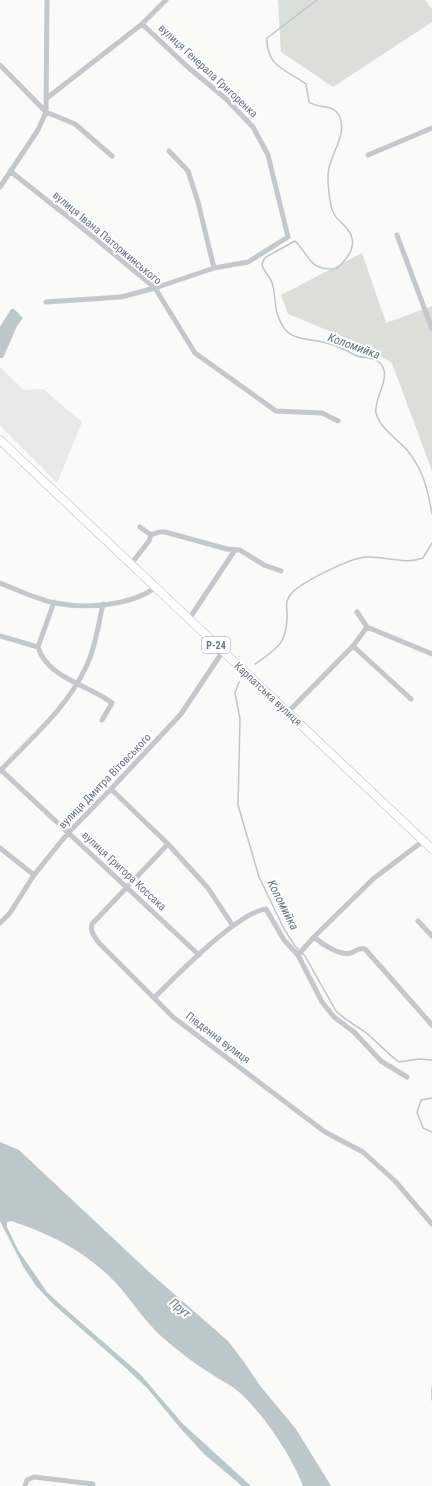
<svg xmlns="http://www.w3.org/2000/svg" width="432" height="1486" font-family="'Roboto Condensed',sans-serif">
  <style>
    .built { fill: #e8e9e9 }
    .green { fill: #dadfd7 }
    .water { fill: #bbc7cb }
    .lines { fill: none; stroke-linecap: round; stroke-linejoin: round }
    .stream { stroke: #bbc7cb; stroke-width: 1.5 }
    .primary-casing { stroke: #b5babe; stroke-width: 9 }
    .street { stroke: #c3c8cc; stroke-width: 5 }
    .primary { stroke: #fff; stroke-width: 8 }
    .labels { text-anchor: middle; dominant-baseline: central; stroke-width: 4; stroke-linejoin: round; paint-order: stroke }
    .shield { fill: #fff; stroke: #939fa8; stroke-width: 1 }
    .shield-label { font-size: 10px; font-weight: bold; fill: #657683 }
    .street-label { font-size: 11px; fill: #657683; stroke: #fff }
    .water-label { font-size: 12px; font-style: italic; fill: #60757c; stroke: #fff }
  </style>
  <rect width="100%" height="100%" fill="#fafaf8"/>
  <path class="built" d="M0,367L24,390L43,389L82,422L57,483L0,426Z"/>
  <path class="green" d="M278,0H425L432,9V22L333,87L281,52Z
    M362,253L386,323L432,306V471L392,363L363,345L288,314L281,295Z"/>
  <path class="water" d="M11,309H14L23,318L17,326L3,358H0V327Z
    M0,1142L19,1150L149,1272L228,1341L244,1362L261,1387L296,1429L331,1486H303C292,1456 259,1407 234,1388C227,1383 220,1380 213,1375C195,1364 178,1351 162,1337C144,1321 131,1299 115,1282C85,1251 51,1234 11,1221L7,1222V1227L18,1250L47,1292L62,1306L140,1374L183,1424L251,1486H242L204,1454L181,1429L148,1389L127,1369L53,1304L36,1286L24,1268L0,1221Z"/>
  <g class="lines">
    <path class="stream" d="M317,0L267,38C266,67 287,70 306,84L309,102C318,109 333,104 339,115C348,132 332,152 329,168C327,176 328,185 329,193C330,199 330,207 334,214C337,220 344,224 348,230C359,244 348,259 336,269C308,270 311,257 295,241L266,257L263,261L262,265C264,272 270,276 272,283C276,294 274,306 278,316C286,339 298,338 318,341C332,343 344,349 355,355C362,359 372,356 378,361C395,375 373,397 376,413C380,428 397,439 407,450C423,469 428,490 432,514
      M255,664C274,650 286,646 287,619C288,610 284,603 290,595C299,583 350,558 366,557C386,556 403,565 423,558L432,543
      M239,682L235,693L240,719L238,805L259,877L284,929L295,946L305,956L336,1011C346,1021 359,1027 370,1036C380,1045 388,1054 399,1062L419,1059L432,1060
      M432,1098L421,1100L417,1112L423,1128L432,1132
      M432,1388V1400"/>
    <defs>
      <path id="primary" d="M0,440L432,849"/>
    </defs>
    <use href="#primary" class="primary-casing"/>
    <path class="street" d="M0,65L46,112L75,124L112,156
      M47,98L142,24L166,0
      M169,151L188,171L198,202L214,268
      M368,155L432,128
      M10,171L91,235L155,288L195,353L276,411L322,413L338,421
      M0,187L38,130L46,112L47,0
      M397,235L432,329
      M46,302L121,297L155,288L214,268L248,262L288,237L268,155L253,127L224,97L190,69L142,24
      M140,527L151,535L159,532H165L227,549L240,550L264,565L281,571
      M131,564L149,541L151,535
      M0,583C18,590 36,599 55,603C86,609 129,606 155,588
      M357,612L367,627L432,654
      M189,619L235,550
      M0,636L38,647C47,678 89,685 112,703L102,720
      M353,646L411,699
      M38,647L54,602
      M288,712L353,646L367,627
      M0,769L199,955
      M0,771C30,739 66,709 85,669C95,649 98,626 103,604
      M111,789L168,844L208,888L233,926
      M168,844L92,924C90,932 95,937 99,943L173,1017L325,1132L363,1152L395,1181L432,1224
      M0,848L34,875
      M418,921L432,936
      M0,923L10,913L34,875L68,833L111,789L181,714L223,651
      M314,937C322,944 339,956 351,953C356,951 359,947 365,949L432,1025
      M298,955L314,937L373,879L423,841
      M154,998C175,977 238,912 266,909L284,940L298,955L322,1002L334,1017L354,1032L381,1061L407,1077
      M25,1486L27,1480L34,1477L93,1484"/>
    <use href="#primary" class="primary"/>
  </g>
  <g class="labels">
    <rect class="shield" x="202" y="637" width="28" height="16" rx="3"/>
    <g class="shield-label">
      <text x="216" y="645">Р-24</text>
    </g>
    <g class="street-label">
      <text transform="translate(208 71) rotate(43)">вулиця Генерала Григоренка</text>
      <text transform="translate(107 238) rotate(40)">вулиця Івана Паторжинського</text>
      <text transform="translate(268 694) rotate(43)">Карпатська вулиця</text>
      <text transform="translate(105 781) rotate(-46)">вулиця Дмитра Вітовського</text>
      <text transform="translate(124 871) rotate(43)">вулиця Григора Коссака</text>
      <text transform="translate(218 1038) rotate(37)">Південна вулиця</text>
    </g>
    <g class="water-label">
      <text transform="translate(354 346) rotate(20)">Коломийка</text>
      <text transform="translate(283 905) rotate(63)">Коломийка</text>
      <text transform="translate(180 1308) rotate(39)">Прут</text>
    </g>
  </g>
</svg>
